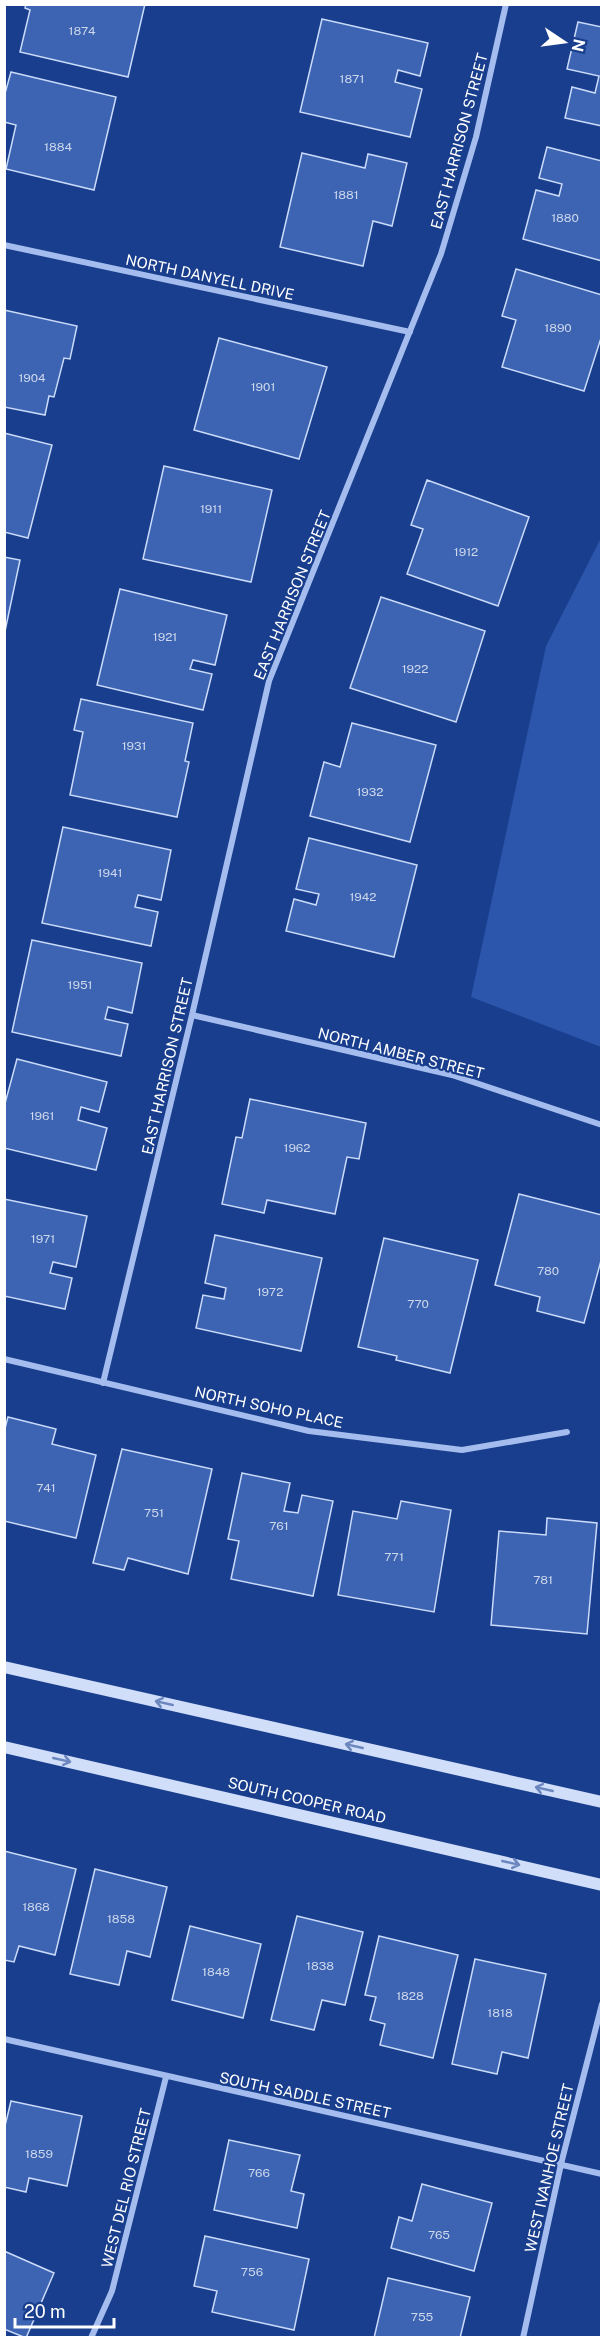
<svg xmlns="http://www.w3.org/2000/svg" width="606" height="2342" font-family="'Public Sans',sans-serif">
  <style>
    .green { fill: #2b56ab }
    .building { fill: #3d64b3; stroke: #cadafa; stroke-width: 1.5 }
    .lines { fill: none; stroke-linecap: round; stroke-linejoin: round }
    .minor { stroke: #a4bdee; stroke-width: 6 }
    .secondary { stroke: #d1defa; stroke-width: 12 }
    .oneway { stroke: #6c86be }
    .labels { text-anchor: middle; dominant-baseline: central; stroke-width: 4.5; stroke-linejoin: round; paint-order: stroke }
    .number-label { font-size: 12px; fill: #ced8ec }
    .street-label { font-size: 15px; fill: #fff; stroke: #193e8d }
  </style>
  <rect width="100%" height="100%" fill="#193e8d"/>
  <path class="green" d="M601,538V1047L471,997L546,646Z"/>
  <path class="building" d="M26,4H145L128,77L20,52L30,10L25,8Z
    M322,19L428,43L420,76L398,70L395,82L422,89L410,137L300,112Z
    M578,22L602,27V126L565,118L572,87L595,93L599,76L567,69Z
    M11,72L116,97L94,190L6,169L16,125L4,122V97Z
    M547,147L602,161V261L523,239L536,190L559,196L562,184L539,178Z
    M302,153L365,168L368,154L407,163L392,226L373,221L363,266L280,247Z
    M516,269L602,295V335L584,391L502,367L516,320L502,316Z
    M4,310L77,326L70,359L64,358L54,397L49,396L45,415L4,407Z
    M219,338L327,367L299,459L194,430Z
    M4,433L52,445L28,538L4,532Z
    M164,466L272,490L251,582L143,559Z
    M427,480L529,517L498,606L407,574L423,529L411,525Z
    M4,557L20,560L4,636Z
    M120,589L227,615L215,665L193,660L190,669L212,674L203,710L97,685Z
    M381,597L485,631L456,722L350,688Z
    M81,699L193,723L185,761L189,762L177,817L70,795L83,732L74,730Z
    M352,723L436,745L410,842L310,816L324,762L340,767Z
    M63,827L171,850L161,900L138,895L135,907L158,912L151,946L42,923Z
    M309,838L417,865L394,957L286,931L294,899L316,905L319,894L296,889Z
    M32,940L142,963L132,1013L108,1007L105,1019L128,1024L121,1056L12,1032Z
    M17,1059L107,1082L99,1112L81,1107L78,1120L107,1128L96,1170L4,1148V1107Z
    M250,1099L366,1123L359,1159L347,1157L335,1214L267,1200L264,1213L222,1204L236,1137L242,1138Z
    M519,1194L602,1215V1257L584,1323L537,1311L540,1297L495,1285Z
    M4,1199L87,1216L76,1267L53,1262L50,1273L72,1278L65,1309L4,1296Z
    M215,1235L322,1258L301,1351L196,1328L203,1295L224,1299L226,1288L205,1283Z
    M384,1238L478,1260L450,1373L396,1360L397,1356L358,1347Z
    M8,1417L56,1429L52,1444L96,1455L76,1538L4,1521V1432Z
    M122,1449L212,1469L188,1574L128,1558L124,1570L93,1563Z
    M242,1473L290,1483L284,1511L298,1513L302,1495L333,1501L313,1596L231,1579L239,1541L228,1539Z
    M401,1501L451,1510L434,1612L338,1595L353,1511L397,1519Z
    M547,1518L597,1523L587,1634L491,1625L499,1531L546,1535Z
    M4,1851L76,1869L55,1955L19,1946L14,1962L4,1960Z
    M95,1869L167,1887L150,1957L127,1951L119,1985L70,1974Z
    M297,1916L363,1932L345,2005L322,2000L314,2030L271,2020Z
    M190,1926L261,1944L243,2018L172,2000Z
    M379,1936L458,1955L433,2058L380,2045L385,2024L370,2020L376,1997L365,1995Z
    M475,1959L546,1974L528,2058L502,2052L497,2074L452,2064Z
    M11,2101L82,2116L67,2186L29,2178L26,2192L4,2187V2130Z
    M229,2140L300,2155L291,2191L304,2194L297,2228L214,2210Z
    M422,2184L492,2203L474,2271L391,2248L399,2217L412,2221Z
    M205,2236L309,2259L294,2330L212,2312L217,2291L194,2286Z
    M4,2251L54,2273L26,2338L4,2329Z
    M388,2278L470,2297L460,2338H374Z"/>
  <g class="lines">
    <path class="minor" d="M4,245L410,332
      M192,1015L452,1075L602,1125
      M4,1359L309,1431L462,1450L567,1432
      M103,1383L192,1015L269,681L441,254L476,137L506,4
      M4,2039L602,2174
      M91,2338L112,2291L166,2077
      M523,2338L561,2164L602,2004"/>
    <path class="secondary" d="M4,1667L602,1802
      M4,1747L602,1885"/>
  </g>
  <defs><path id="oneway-shaft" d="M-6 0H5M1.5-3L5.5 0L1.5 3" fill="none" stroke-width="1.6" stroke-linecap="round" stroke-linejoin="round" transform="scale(1.5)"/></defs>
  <g class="oneway">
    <use href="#oneway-shaft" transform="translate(164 1703) rotate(-167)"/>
    <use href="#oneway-shaft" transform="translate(354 1746) rotate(-167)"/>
    <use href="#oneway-shaft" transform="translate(62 1760) rotate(13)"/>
    <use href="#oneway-shaft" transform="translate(544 1789) rotate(-167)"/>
    <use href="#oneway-shaft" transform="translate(511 1863) rotate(13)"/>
  </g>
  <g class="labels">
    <g class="number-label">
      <text x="82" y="31">1874</text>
      <text x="352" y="79">1871</text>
      <text x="58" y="147">1884</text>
      <text x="346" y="195">1881</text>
      <text x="565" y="218">1880</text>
      <text x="558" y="328">1890</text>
      <text x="32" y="378">1904</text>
      <text x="263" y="387">1901</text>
      <text x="211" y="509">1911</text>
      <text x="466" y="552">1912</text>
      <text x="165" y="637">1921</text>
      <text x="415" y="669">1922</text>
      <text x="134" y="746">1931</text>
      <text x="370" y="792">1932</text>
      <text x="110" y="873">1941</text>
      <text x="363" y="897">1942</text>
      <text x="80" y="985">1951</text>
      <text x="42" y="1116">1961</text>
      <text x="297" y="1148">1962</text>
      <text x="43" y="1239">1971</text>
      <text x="548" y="1271">780</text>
      <text x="270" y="1292">1972</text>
      <text x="418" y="1304">770</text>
      <text x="46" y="1488">741</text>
      <text x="154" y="1513">751</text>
      <text x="279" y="1526">761</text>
      <text x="394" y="1557">771</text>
      <text x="543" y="1580">781</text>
      <text x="36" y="1907">1868</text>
      <text x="121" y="1919">1858</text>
      <text x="320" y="1966">1838</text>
      <text x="216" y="1972">1848</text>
      <text x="410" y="1996">1828</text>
      <text x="500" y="2013">1818</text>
      <text x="39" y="2154">1859</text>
      <text x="259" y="2173">766</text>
      <text x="439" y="2235">765</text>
      <text x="252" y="2272">756</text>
      <text x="422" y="2317">755</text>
    </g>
    <g class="street-label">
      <text transform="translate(459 141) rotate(-75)">EAST HARRISON STREET</text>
      <text transform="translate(210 277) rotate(12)">NORTH DANYELL DRIVE</text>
      <text transform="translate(292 595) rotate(-68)">EAST HARRISON STREET</text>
      <text transform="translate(401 1053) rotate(14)">NORTH AMBER STREET</text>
      <text transform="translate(167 1066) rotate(-77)">EAST HARRISON STREET</text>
      <text transform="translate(269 1407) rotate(12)">NORTH SOHO PLACE</text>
      <text transform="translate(307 1800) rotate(13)">SOUTH COOPER ROAD</text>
      <text transform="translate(305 2095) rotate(12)">SOUTH SADDLE STREET</text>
      <text transform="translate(549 2168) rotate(-77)">WEST IVANHOE STREET</text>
      <text transform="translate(126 2188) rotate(-76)">WEST DEL RIO STREET</text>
    </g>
  </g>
  <rect width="606" height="2342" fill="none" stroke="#ffffff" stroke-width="12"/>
  <g transform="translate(564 42) rotate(103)" stroke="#193e8d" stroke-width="4.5" paint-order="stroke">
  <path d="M0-4.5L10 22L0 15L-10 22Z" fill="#ffffff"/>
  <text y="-9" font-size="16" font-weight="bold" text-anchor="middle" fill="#ffffff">N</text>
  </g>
  <path d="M15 2318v9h99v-9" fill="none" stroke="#ffffff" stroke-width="3"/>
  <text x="24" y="2318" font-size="18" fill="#ffffff" stroke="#193e8d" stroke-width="4.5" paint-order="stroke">20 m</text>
</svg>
